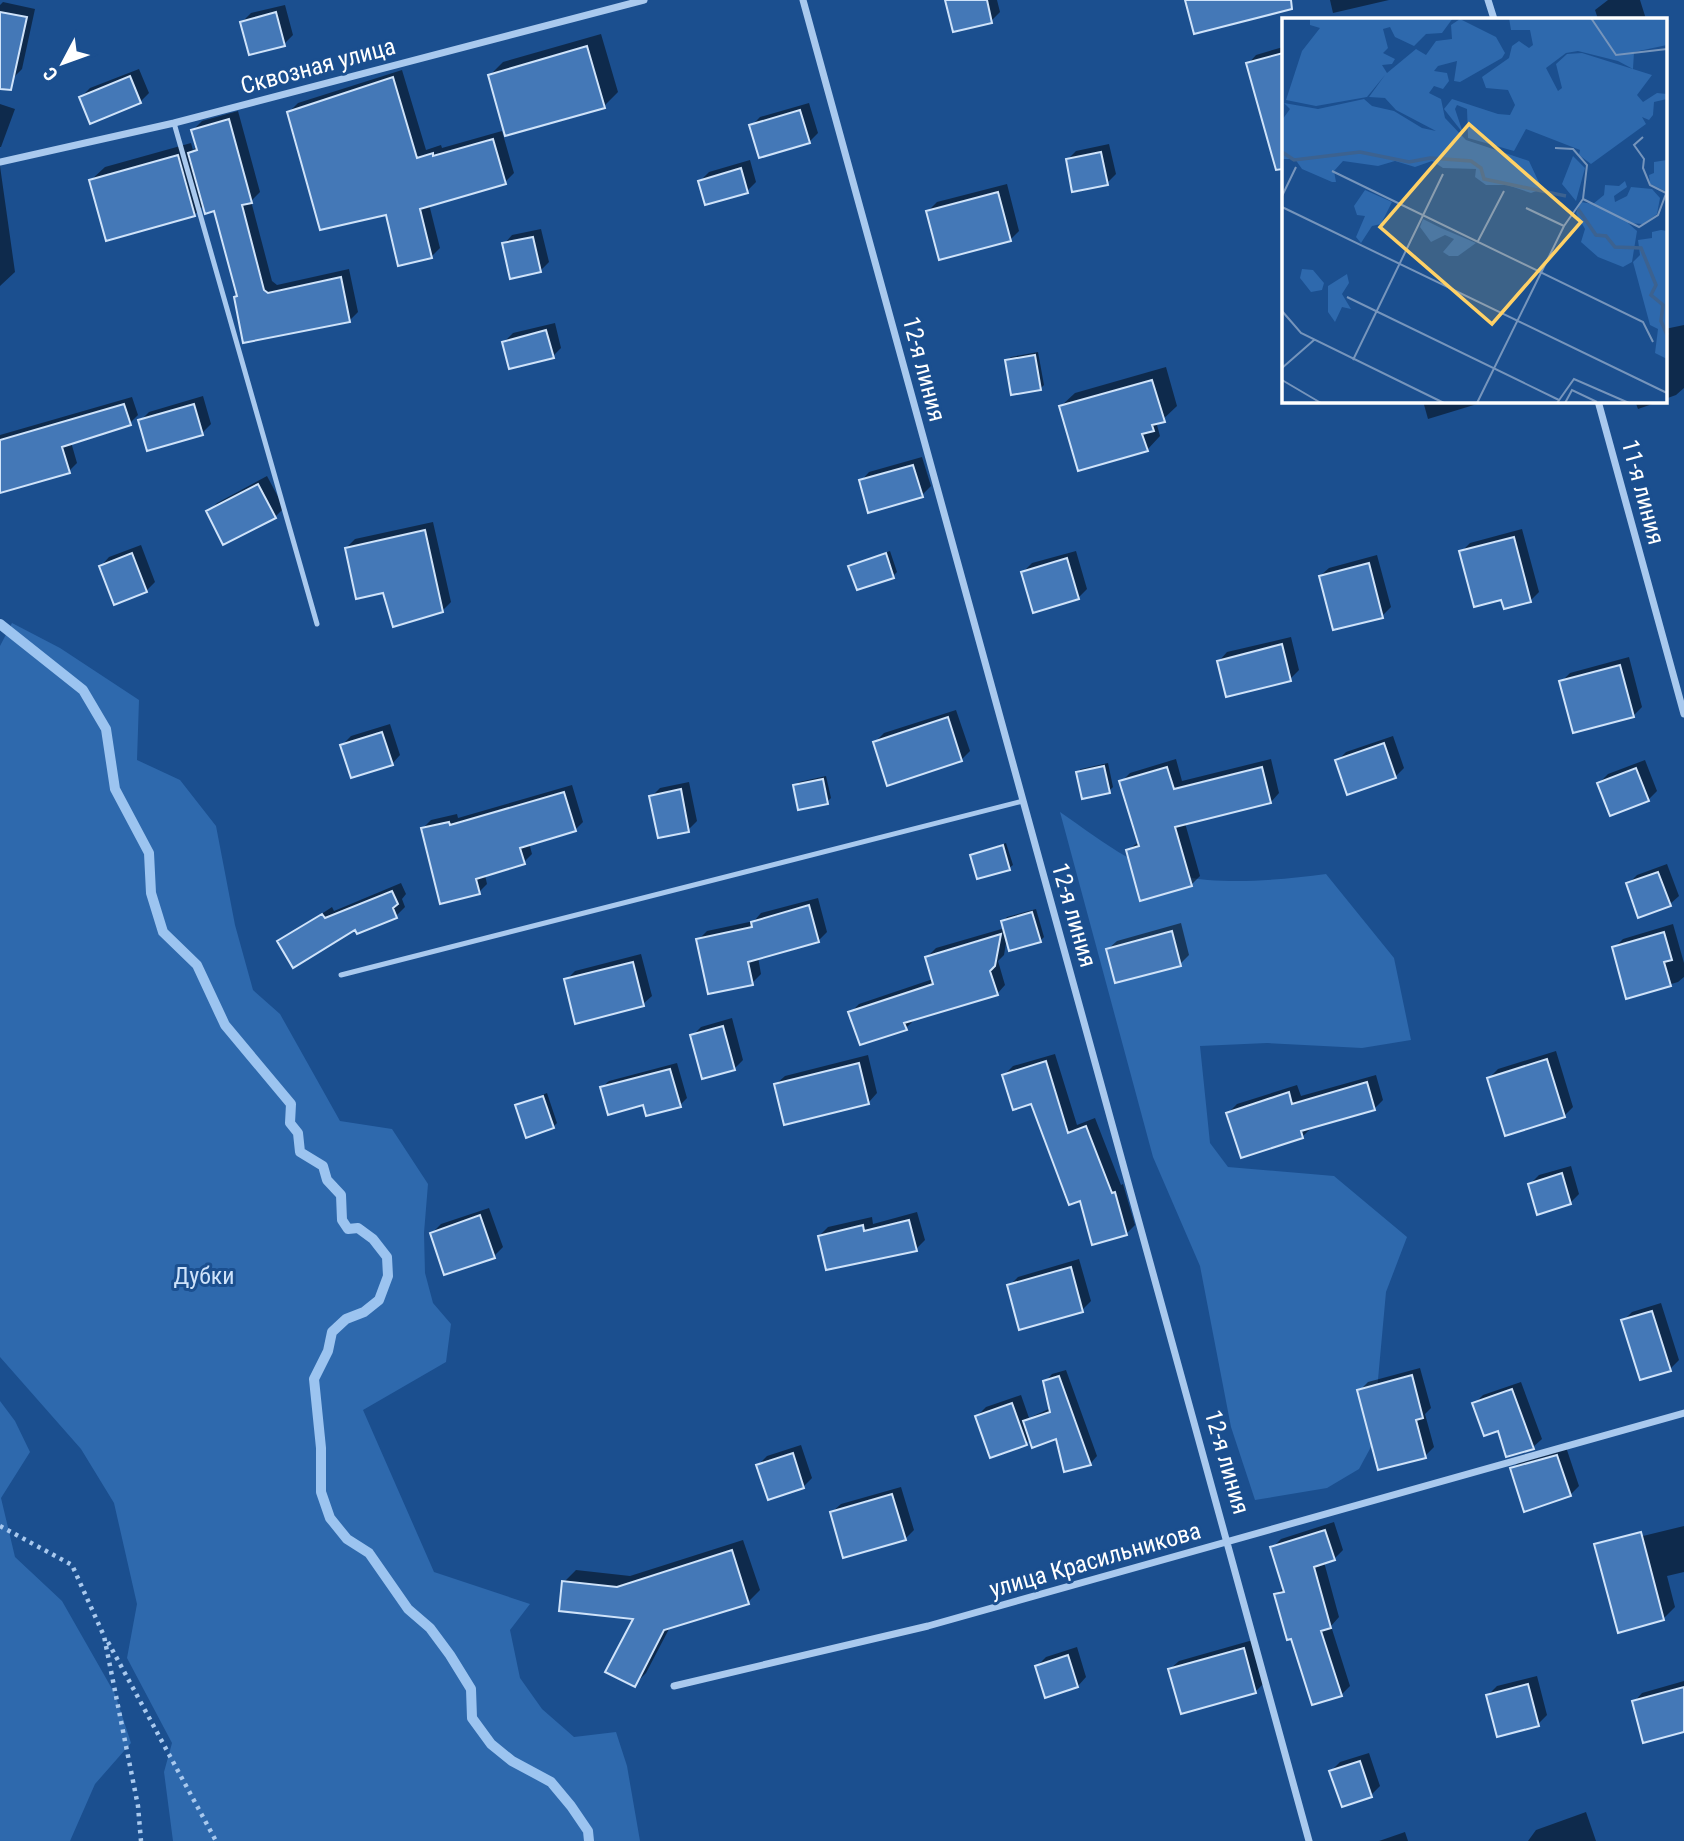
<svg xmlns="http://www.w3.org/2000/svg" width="1684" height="1841" font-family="'Roboto Condensed',sans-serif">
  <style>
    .green { fill: #2e69ad }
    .shadow { fill: #0007 }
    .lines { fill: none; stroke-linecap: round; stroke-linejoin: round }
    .stream { stroke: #9cc4f0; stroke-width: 10 }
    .building { fill: #4478b7; stroke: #cfe3fa; stroke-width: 2 }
    .path { stroke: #a9c9ee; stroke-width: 4.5; stroke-dasharray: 3.5 5; stroke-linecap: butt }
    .service { stroke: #a9c9ee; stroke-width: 5 }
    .minor { stroke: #a9c9ee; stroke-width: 7 }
    .labels { text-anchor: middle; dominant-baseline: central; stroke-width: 6; stroke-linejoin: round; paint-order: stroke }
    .street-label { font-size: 24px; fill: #fff; stroke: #1b4f8f }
    .park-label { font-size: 24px; fill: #cfe3fa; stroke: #1b4f8f }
    .inset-river { fill: none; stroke: #3c6290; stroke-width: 3.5 }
    .inset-road { fill: none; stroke: #7695bc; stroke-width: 2 }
    .view { fill: #ffd166; fill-opacity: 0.15; stroke: #ffd166; stroke-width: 3.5 }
    .inset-edge { fill: none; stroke: #fff; stroke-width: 3.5 }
  </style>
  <rect width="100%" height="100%" fill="#1b4f8f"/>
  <path class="green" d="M12,623L60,648L139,700L137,760L180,780L216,826L235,925L253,990L280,1014L340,1121L392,1129L428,1184L424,1233L425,1273L433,1303L451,1324L446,1362L363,1410L434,1572L530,1604L510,1630L520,1678L542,1709L574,1737L616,1732L627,1766L640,1841H173L164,1772L172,1743L127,1658L137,1604L114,1503L81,1449L0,1357V646Z
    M1060,812C1082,827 1104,844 1127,857C1185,890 1263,882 1326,874L1394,958L1411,1040L1362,1048L1267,1043L1200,1046L1210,1143L1228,1167L1334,1176L1407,1237L1386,1292L1372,1445L1359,1469L1327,1488L1255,1500L1231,1427L1200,1266L1153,1157Z
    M0,1401L15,1421L30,1452L1,1498L15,1557L62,1601L115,1694L131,1743L95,1784L70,1841H0Z"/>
  <path class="shadow" d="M947,0H997L1000,12L991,21Z
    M1330,0H1389L1333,13Z
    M1608,0H1640L1646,19H1598L1595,10Z
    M3,2L35,9L22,69L13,78L0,75V5Z
    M285,5L293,35L284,44L242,22L251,13Z
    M601,34L618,92L604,106L490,75L503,62Z
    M1283,47V133L1268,137L1248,64L1256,55Z
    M139,69L149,93L140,102L81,97L90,88Z
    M402,70L426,150L441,145L442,148L502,131L514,173L505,182L429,204L440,248L431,257L289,112L298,103Z
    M809,103L818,133L809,142L751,126L760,117Z
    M0,104L15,109L1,147H0Z
    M238,111L260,192L251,201L272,281L277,285L349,269L358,312L349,321L235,297L238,294L215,209L205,204L194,215L91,180L105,167L191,143L193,150L198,145L193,130L202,121Z
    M1109,144L1116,174L1107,183L1067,160L1076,151Z
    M750,160L756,182L747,191L700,181L709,172Z
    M0,166L15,272L0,286Z
    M1007,184L1019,231L1010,240L928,211L937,202Z
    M541,229L549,262L540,271L504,244L512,235Z
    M555,323L561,348L553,356L504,342L513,333Z
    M1684,325V388L1676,395L1665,399V329Z
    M1038,352L1044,385L1040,389L1007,360L1011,357Z
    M1166,367L1177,406L1157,425L1160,436L1147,450L1061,406L1075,393Z
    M203,396L211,424L202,433L140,421L149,412Z
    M132,397L138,415L130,423L71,442L77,463L69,471L0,491V435Z
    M1423,401H1487L1428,419Z
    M1635,401H1661L1638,409Z
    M922,457L931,486L922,495L861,481L869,472Z
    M267,476L284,508L275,517L208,512L217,503Z
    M433,522L451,602L442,611L346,548L355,539Z
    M1522,529L1539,592L1530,601L1461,552L1470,543Z
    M141,545L155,582L146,591L101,566L109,557Z
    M890,551L897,572L893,576L850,566Z
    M1076,551L1087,589L1078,598L1023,572L1032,563Z
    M1377,555L1391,607L1382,616L1320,576L1329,568Z
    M1291,637L1299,670L1290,679L1219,661L1227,652Z
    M1629,657L1642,707L1633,716L1561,682L1570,673Z
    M956,710L970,751L961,760L875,742L884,733Z
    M390,724L400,755L392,764L342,745L351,736Z
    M1393,736L1404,768L1395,777L1337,761L1346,752Z
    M1176,759L1182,781L1271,759L1279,793L1271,802L1185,823L1200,876L1191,885L1128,850L1140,841L1121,782L1130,773Z
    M1645,760L1657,791L1648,800L1599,783L1608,774Z
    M1108,763L1113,787L1109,791L1077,772L1081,769Z
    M826,776L831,798L827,802L795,786L799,782Z
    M689,782L697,821L688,830L651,797L660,788Z
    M572,785L583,822L575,830L529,843L532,854L524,862L485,875L487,884L479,892L423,828L431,820L457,814L458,818Z
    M1006,843L1013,865L1009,868L972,855Z
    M1667,864L1679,896L1670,904L1628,884L1637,875Z
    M401,883L406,894L402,899L405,907L396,916L358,932L356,928L279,942L332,907L334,911Z
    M818,898L827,932L818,941L758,957L761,974L752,983L698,940L707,931L754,921L761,913Z
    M1036,909L1044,937L1040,941L1007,937L1004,955L998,961L1005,985L997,994L915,1019L906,1028L850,1013L859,1004L933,979L927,957L936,948L1005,928L1003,921L1007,917Z
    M1181,923L1189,955L1180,964L1108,949L1117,941Z
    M1673,924L1684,963V977L1678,982L1628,997L1614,948L1623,939Z
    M641,954L652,996L643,1004L566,980L575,971Z
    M732,1018L743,1060L734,1069L692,1036L701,1027Z
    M1556,1051L1573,1107L1564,1116L1489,1078L1498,1069Z
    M1055,1054L1077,1125L1095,1118L1121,1185L1123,1184L1135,1225L1126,1234L1081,1199L1032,1102L1004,1075L1013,1066Z
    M868,1055L877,1093L869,1102L786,1123L776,1084L785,1076Z
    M677,1063L687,1098L680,1105L644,1103L602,1087L609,1081Z
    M1376,1075L1383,1100L1374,1109L1311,1128L1302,1137L1228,1113L1237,1104L1297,1085L1301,1096Z
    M547,1093L557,1123L553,1127L517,1105Z
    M1571,1166L1579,1194L1570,1203L1530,1184L1539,1175Z
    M489,1208L503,1247L494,1256L432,1233L441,1224Z
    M917,1212L925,1240L916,1249L819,1236L828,1227L872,1217L873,1224Z
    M1079,1259L1091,1301L1082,1310L1009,1286L1018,1277Z
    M1661,1303L1679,1360L1670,1369L1623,1321L1632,1312Z
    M1420,1368L1431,1408L1425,1414L1434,1447L1425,1456L1359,1391L1368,1382Z
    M1066,1370L1097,1456L1090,1464L1058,1437L1031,1439L1026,1443L977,1416L986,1407L1021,1395L1029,1418L1051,1408L1045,1382L1052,1374Z
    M1521,1382L1542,1439L1533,1447L1499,1428L1474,1404L1483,1395Z
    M801,1445L812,1478L803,1487L758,1465L767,1456Z
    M1566,1447L1579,1486L1570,1495L1512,1469L1521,1460Z
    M901,1487L914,1530L905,1539L832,1512L841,1504Z
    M1334,1522L1343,1550L1334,1559L1324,1562L1339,1617L1331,1626L1350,1686L1341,1695L1276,1595L1284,1587L1272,1548L1281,1539Z
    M1684,1526V1572L1667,1576L1675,1607L1663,1619L1610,1544Z
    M743,1540L760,1590L748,1602L670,1627L646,1673L634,1685L635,1618L564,1582L576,1570L630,1576Z
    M1253,1640L1264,1683L1255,1692L1170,1669L1179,1661Z
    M1077,1647L1086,1677L1078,1686L1037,1666L1046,1657Z
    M1537,1676L1547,1715L1538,1724L1488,1695L1497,1686Z
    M1684,1681V1730L1634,1702L1642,1693Z
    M1369,1753L1380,1786L1371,1795L1331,1771L1340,1762Z
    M1586,1812L1596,1841H1528L1536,1830Z
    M1405,1832L1408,1841H1379Z"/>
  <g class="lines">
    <path class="stream" d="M0,624L83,690L106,729L115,789L149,853L151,893L163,932L197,965L225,1025L291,1104L290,1123L298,1133L300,1152L323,1166L327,1180L341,1195L342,1220L348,1229L358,1228L373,1239L387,1257L388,1276L379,1300L364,1312L346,1319L332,1332L328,1351L314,1379L321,1448V1492L330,1518L347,1539L369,1553L408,1609L430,1628L450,1655L471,1689L472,1718L491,1744L512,1761L551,1782L571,1806L588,1831L589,1841"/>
  </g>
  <path class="building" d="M945,0H987L992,23L953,32Z
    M1185,0H1291L1292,9L1194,34Z
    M0,12L27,17L11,90L0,89Z
    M276,12L285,46L249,55L240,22Z
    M587,46L605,108L505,136L488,75Z
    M1283,53V169L1276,170L1246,63Z
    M130,76L141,103L90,124L79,97Z
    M393,77L417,158L433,153V156L493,139L506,184L420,209L432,258L398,266L386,215L320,230L287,112Z
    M800,110L810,143L759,158L749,125Z
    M229,119L252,203L242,205L264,290L268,293L341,277L350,322L243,343L234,297L237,296L214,211L205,214L188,153L197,150L191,130Z
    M1101,152L1108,185L1072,192L1066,159Z
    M178,155L195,216L106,241L89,180Z
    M741,168L748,193L705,205L698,181Z
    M998,192L1011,241L939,260L926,211Z
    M533,237L541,272L510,279L502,243Z
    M546,330L554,358L509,369L502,342Z
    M1035,355L1041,390L1011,395L1005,360Z
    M1152,380L1165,422L1152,425L1154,431L1142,434L1148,451L1078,471L1059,406Z
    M124,404L131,425L62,447L70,473L0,493V440Z
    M194,404L203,435L147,451L138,420Z
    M913,465L923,497L868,513L859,480Z
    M258,484L276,518L223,545L206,511Z
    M425,530L443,612L393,627L383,593L356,599L345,548Z
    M1514,537L1531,602L1504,609L1501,600L1474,607L1459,551Z
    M132,553L147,592L114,605L99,566Z
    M886,553L894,578L857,590L848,566Z
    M1067,558L1079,599L1033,613L1021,572Z
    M1369,563L1383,618L1333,630L1319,576Z
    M1282,644L1291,681L1226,697L1217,661Z
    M1620,665L1634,717L1573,733L1559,681Z
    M948,717L962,761L887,786L873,742Z
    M382,732L393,765L351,778L340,745Z
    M1384,743L1396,778L1347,795L1335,760Z
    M1104,766L1110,793L1082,799L1076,772Z
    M1167,767L1174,789L1262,767L1271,803L1175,827L1192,886L1140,901L1126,850L1139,846L1119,781Z
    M1636,768L1649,801L1610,816L1597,783Z
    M823,779L828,804L798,810L793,785Z
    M681,789L689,832L658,838L649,796Z
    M564,792L576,831L520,848L525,864L476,879L480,894L440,904L421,828L449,822L450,825Z
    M1003,845L1010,870L977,879L970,855Z
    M1658,872L1671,906L1638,918L1626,883Z
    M392,891L398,904L393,908L397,918L357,934L355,930L293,968L277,941L322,914L325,918Z
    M809,905L819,942L748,962L753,985L708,994L696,939L752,927L751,922Z
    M1032,912L1041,942L1009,951L1001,921Z
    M1172,931L1181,966L1115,983L1106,949Z
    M1664,932L1672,960L1664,962L1671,986L1626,999L1612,947Z
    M1001,934L995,966L990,971L998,995L904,1023L907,1030L860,1045L848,1012L933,984L925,957Z
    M633,962L644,1006L575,1024L564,979Z
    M723,1026L735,1070L702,1079L690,1035Z
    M1547,1059L1565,1117L1505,1136L1487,1078Z
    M1046,1061L1068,1133L1086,1126L1112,1193L1115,1192L1127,1235L1092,1245L1080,1201L1069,1205L1031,1104L1013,1110L1002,1075Z
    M859,1063L869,1104L784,1125L774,1084Z
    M670,1069L681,1107L646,1116L643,1105L608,1115L600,1087Z
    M1367,1082L1375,1110L1301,1131L1303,1138L1241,1158L1226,1113L1289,1092L1292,1104Z
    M543,1096L554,1128L526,1138L515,1105Z
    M1562,1173L1571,1204L1537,1215L1528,1184Z
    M480,1215L495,1258L444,1275L430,1233Z
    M909,1220L917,1251L826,1270L818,1236L863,1225L864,1231Z
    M1071,1267L1083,1312L1019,1330L1007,1285Z
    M1652,1311L1671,1371L1640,1380L1621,1320Z
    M1412,1375L1423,1418L1416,1420L1426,1458L1378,1470L1357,1390Z
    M1059,1376L1091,1465L1064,1472L1056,1439L1032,1448L1023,1421L1050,1412L1043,1381Z
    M1512,1389L1534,1449L1506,1457L1498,1431L1484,1436L1472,1403Z
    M1012,1403L1027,1445L990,1458L975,1416Z
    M793,1453L804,1488L768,1500L756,1465Z
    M1557,1455L1571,1496L1524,1512L1510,1468Z
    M892,1494L906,1540L843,1558L830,1512Z
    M1325,1530L1335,1560L1314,1567L1331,1628L1321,1631L1342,1696L1312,1705L1291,1639L1287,1640L1274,1594L1284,1592L1270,1547Z
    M1641,1532L1664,1620L1618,1633L1594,1544Z
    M732,1550L749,1604L664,1630L635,1687L605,1672L633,1619L559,1611L562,1581L617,1587Z
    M1244,1648L1256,1693L1181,1714L1168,1669Z
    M1068,1655L1078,1687L1045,1698L1035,1666Z
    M1528,1684L1539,1726L1497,1737L1486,1695Z
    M1684,1687V1732L1643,1743L1632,1701Z
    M1360,1761L1372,1797L1342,1807L1329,1771Z"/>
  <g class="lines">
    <path class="path" d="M0,1526L72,1565L104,1636L138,1806L141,1841
      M108,1642L216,1841"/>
    <path class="service" d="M174,123L317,624
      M341,975L1023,801"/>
    <path class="minor" d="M803,0L1309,1841
      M1488,0L1494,19
      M0,162L174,123L644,0
      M1598,401L1684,714
      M674,1686L928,1626L1684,1413"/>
  </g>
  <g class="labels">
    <g class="street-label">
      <text transform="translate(318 66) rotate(-15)">Сквозная улица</text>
      <text transform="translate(924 369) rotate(75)">12-я линия</text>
      <text transform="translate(1643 492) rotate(75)">11-я линия</text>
      <text transform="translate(1074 915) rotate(74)">12-я линия</text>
      <text transform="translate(1227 1462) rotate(74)">12-я линия</text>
      <text transform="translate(1095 1560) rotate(-16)">улица Красильникова</text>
    </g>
    <g class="park-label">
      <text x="204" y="1276">Дубки</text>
    </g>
  </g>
  <g transform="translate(1282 18)">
    <rect width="385" height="385" fill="#1b4f8f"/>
    <path d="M28,0H171L160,15L144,16L132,28L113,19L108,9L101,11L106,30L101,35L113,41L110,46L100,47L105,55L134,31L144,37L154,23L170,21L169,7L178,1L214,19L223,35L220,40L178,64L172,63L175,43L156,48L152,53L165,55L167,63L161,71L152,68L147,75L159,81L163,100L184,122L247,143L260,171L249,175L225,167H204L193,159L194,151L161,150L150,143L133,149L113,143L96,148L61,143L52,153L54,164H50L20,151L13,141H0V102L8,91L2,85L36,91L82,81L90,88L112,93L140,110L154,113L114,92L103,80L87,79L103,57L85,79L34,88L4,82L20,33L38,10L28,7ZM227,0H385V27L352,34L351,51L336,43L296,33L284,35L264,50L276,73L280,70L274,46L285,36L300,35L370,57L355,77L361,84L375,75L385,76V81L372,84L371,97L367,102L360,99L364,106L309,146L297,137L298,132L244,111L232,133L186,120L185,91L175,87L173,91L181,115L162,91L170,81L216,96L228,97L233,87L226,72L204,70L200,59L227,40L230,28L237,23L247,30L251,27L248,12H229ZM291,138L303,150L294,183L280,166ZM385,142V174L368,166L367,157L372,155V144ZM343,163L345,169L332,178L333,184L345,178L349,169L370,171L378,180L375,196L361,206L346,205L355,213L350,244L341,249L316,239L299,224L303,211L294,195L299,184L311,186L322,177L323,167L337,168ZM83,172L110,184L99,206L90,208L79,225L74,219L83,198L75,197L72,188ZM141,201L159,210L194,225L176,238H167L161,234L172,221L163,217L149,224L138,209ZM379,212L385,213V341L373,335L376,311L368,307L351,244L358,237L356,222L370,220V214ZM20,251L31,252L42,265L40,272L29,274L18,260ZM65,256L67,265L60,276L69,291L60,289L53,304L46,294V268Z" fill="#2e69ad"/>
    <path class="inset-river" d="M0,134L12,142L78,134L127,144L148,140L189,143L199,150L202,161L284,178M296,191L314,217L324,218L333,229L359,230L374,267L369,277L381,287L379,303L385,317"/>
    <path class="inset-road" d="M309,0L334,37L385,31M361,119L352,127L362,141L361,150L368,167L384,175M50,153L361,304L371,324M0,178L14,149M301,181L357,209L376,197L385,173M0,189L385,375M244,190L282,208M196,223L222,173M65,279L277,382M0,293L19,315L162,385M71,342L161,156M0,350L32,322M0,362L39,385M195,385L282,208L301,181L305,147L291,131L273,130M275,385L292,361L347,385M283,385L290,372L315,384"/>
    <path class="view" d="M187,106L299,204L210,306L98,209Z"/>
    <rect width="385" height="385" class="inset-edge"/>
  </g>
  <g transform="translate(63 63) rotate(229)" stroke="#1b4f8f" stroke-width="5" paint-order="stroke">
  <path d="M0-5L12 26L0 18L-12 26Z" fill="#ffffff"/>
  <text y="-10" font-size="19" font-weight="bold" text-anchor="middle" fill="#ffffff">С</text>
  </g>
</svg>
